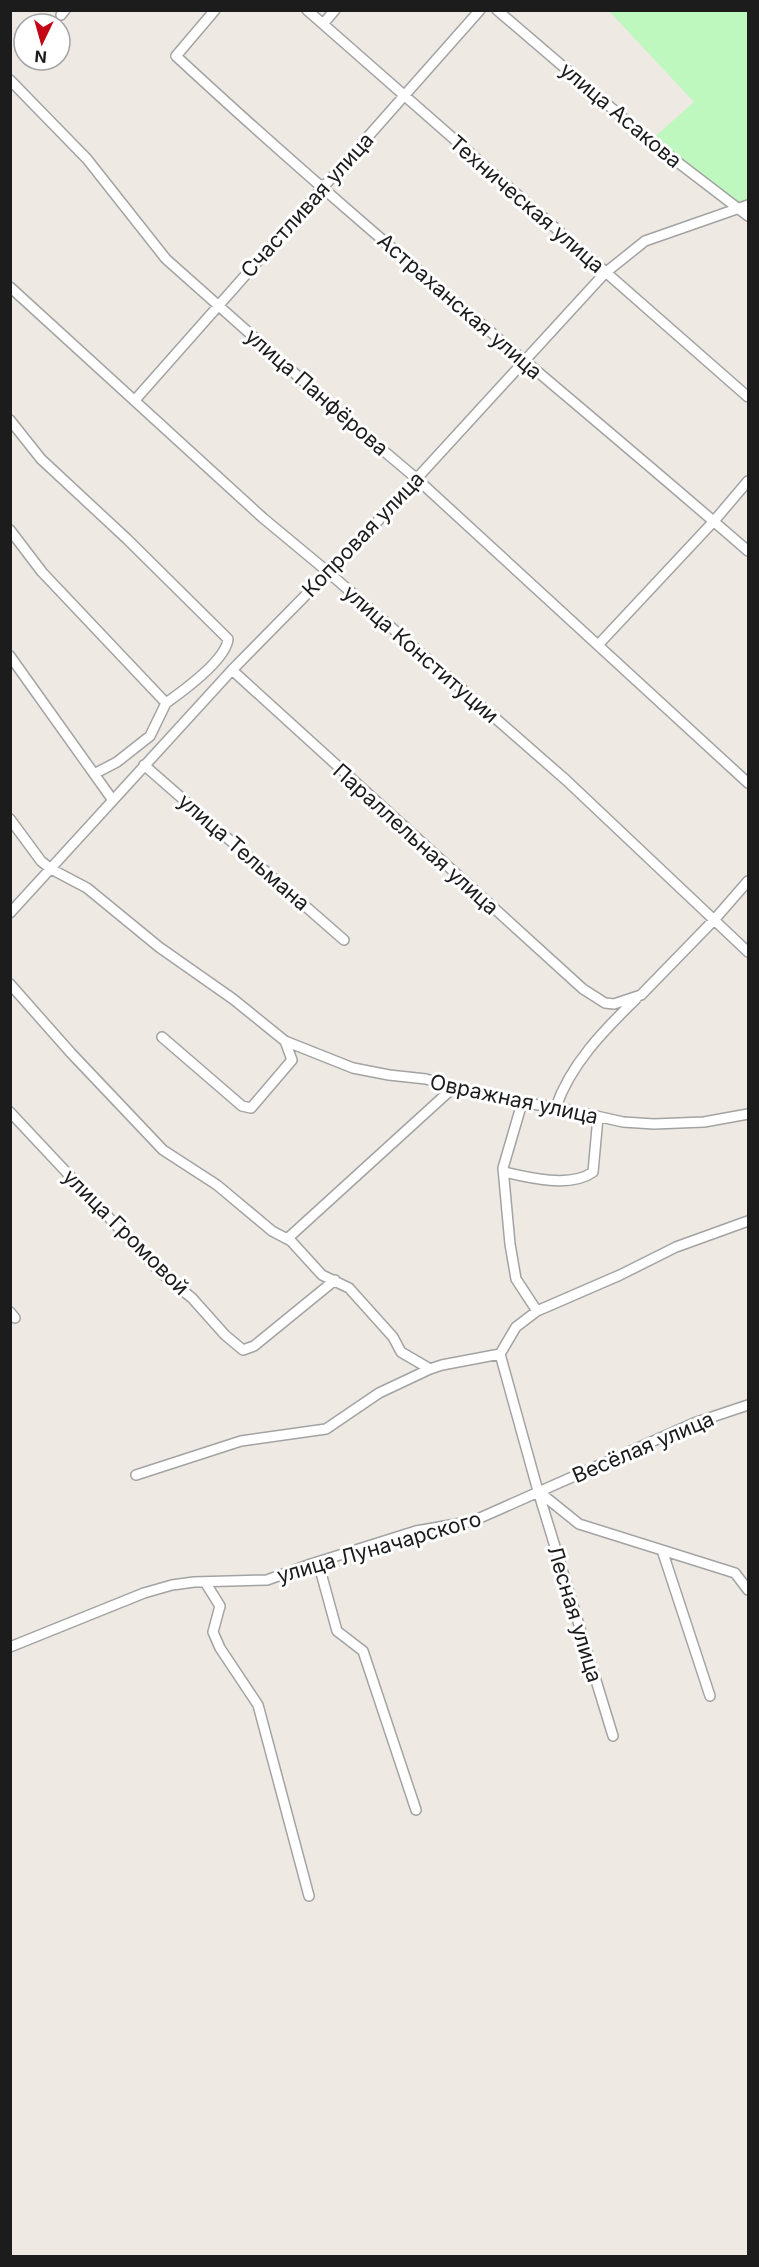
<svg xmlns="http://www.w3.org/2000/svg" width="759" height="2267" font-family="Inter,sans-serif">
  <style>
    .park { fill: #bff8bf }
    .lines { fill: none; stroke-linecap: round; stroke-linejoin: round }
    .minor-casing { stroke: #a3a3a3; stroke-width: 12 }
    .minor { stroke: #fff; stroke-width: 9 }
    .labels { text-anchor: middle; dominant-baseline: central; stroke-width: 6; stroke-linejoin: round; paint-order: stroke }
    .street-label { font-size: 21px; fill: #1c1c1c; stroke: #fff }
  </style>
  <rect width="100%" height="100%" fill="#eee9e2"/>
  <path class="park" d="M609,11H748V205L738,210L650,141L694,102Z"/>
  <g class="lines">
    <defs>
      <path id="minor" d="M215,10L176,56C361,228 558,386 748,551
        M307,10L748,397
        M497,10L650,141L748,216
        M61,15L65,10
        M323,24L335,10
        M10,80L87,159L166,259L346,419L417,479L748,783
        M10,287L263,518L328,572L566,780L748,952
        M135,400L480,10
        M10,420L41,459L127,539L228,639C226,660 183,691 166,703
        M10,530L42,572L166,703L150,736L117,762L94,774
        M598,645L714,521L748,481
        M10,656L112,799
        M232,670L583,989L605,1003L614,1004L641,995L714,920L748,881
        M144,765L344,940
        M10,819L41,861L51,869L87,888L159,947L233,999L285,1041L292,1060L251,1108L242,1106L162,1037
        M10,913L232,670L365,535L605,273L645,241L748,205
        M10,984L71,1053L163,1150L217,1185L272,1231L291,1241L322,1275L349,1288L393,1337L401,1352L430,1369
        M285,1041L353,1068L389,1075L426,1079L463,1090L522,1103L556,1107L623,1122L654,1124L704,1122L748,1114
        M522,1103L503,1168L510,1244L516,1279L537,1311
        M556,1107C570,1065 604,1030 636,999
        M10,1112L160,1272L192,1298L225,1335L243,1350L254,1346L335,1280
        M504,1172C529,1178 571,1188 593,1172L598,1117
        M287,1239L454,1087
        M10,1312L15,1318
        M500,1354L538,1491L613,1736
        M136,1475L241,1441L326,1429L379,1393L430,1369L442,1365L500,1354L516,1327L537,1311L620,1275L676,1247L748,1221
        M538,1491L579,1524L735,1573L748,1590
        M662,1550L710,1696
        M318,1562L337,1631L363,1651L416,1810
        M205,1582L220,1606L213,1632L220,1648L258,1705L309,1896
        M10,1647L144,1593L172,1585L194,1582L267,1580L311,1564L416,1531L473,1521L694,1423L748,1405"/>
    </defs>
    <use href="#minor" class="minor-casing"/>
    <use href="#minor" class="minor"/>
  </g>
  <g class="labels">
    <g class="street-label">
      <text transform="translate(621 115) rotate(40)">улица Асакова</text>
      <text transform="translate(527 204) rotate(41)">Техническая улица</text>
      <text transform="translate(307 205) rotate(-48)">Счастливая улица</text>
      <text transform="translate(460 306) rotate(41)">Астраханская улица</text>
      <text transform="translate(317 392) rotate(41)">улица Панфёрова</text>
      <text transform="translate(363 534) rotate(-46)">Копровая улица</text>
      <text transform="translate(421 654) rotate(41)">улица Конституции</text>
      <text transform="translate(416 839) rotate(42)">Параллельная улица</text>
      <text transform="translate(244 852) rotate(41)">улица Тельмана</text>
      <text transform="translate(514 1099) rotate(12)">Овражная улица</text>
      <text transform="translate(126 1232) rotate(45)">улица Громовой</text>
      <text transform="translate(643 1447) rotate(-23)">Весёлая улица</text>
      <text transform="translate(379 1547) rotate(-16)">улица Луначарского</text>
      <text transform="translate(575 1614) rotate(73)">Лесная улица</text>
    </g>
  </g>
  <rect width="759" height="2267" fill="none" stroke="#1c1c1c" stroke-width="24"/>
  <g transform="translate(42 42) rotate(185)"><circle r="28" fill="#ffffff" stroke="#a4a4a4" stroke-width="1.5"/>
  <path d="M0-4.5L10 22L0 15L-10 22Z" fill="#c40514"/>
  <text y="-9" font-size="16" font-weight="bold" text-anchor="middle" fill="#1c1c1c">N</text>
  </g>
</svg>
